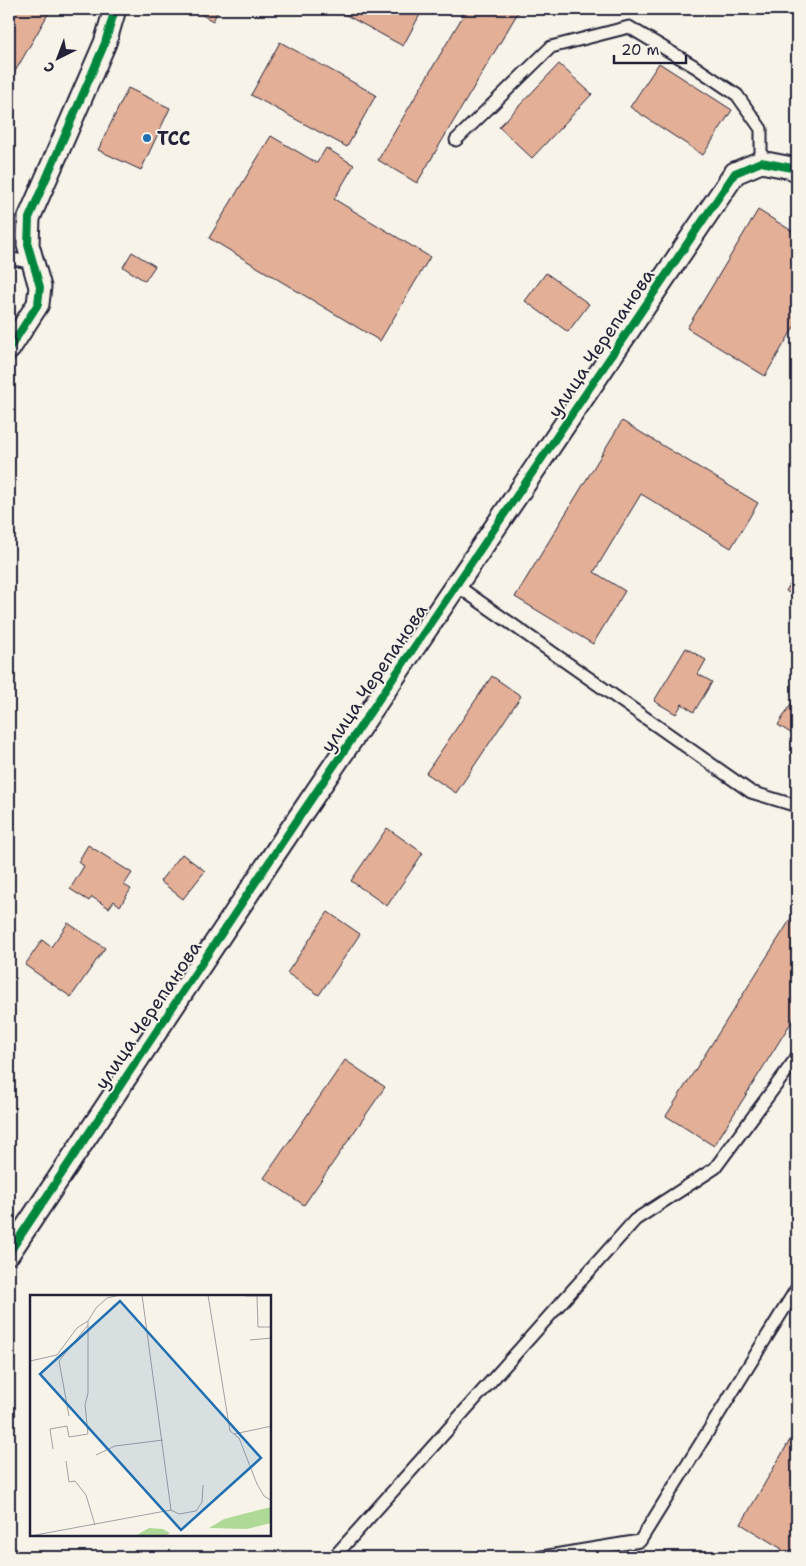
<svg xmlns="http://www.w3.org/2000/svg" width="806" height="1566" font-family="'Shantell Sans',sans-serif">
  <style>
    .building { fill: #e3af96; stroke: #22223b }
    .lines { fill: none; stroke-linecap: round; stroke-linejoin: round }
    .service-casing { stroke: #22223b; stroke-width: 15 }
    .minor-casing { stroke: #22223b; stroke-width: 25 }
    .service { stroke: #f7f3e8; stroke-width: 11 }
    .minor { stroke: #f7f3e8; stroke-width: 21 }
    .cycleway-casing { stroke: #f7f3e8; stroke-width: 11 }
    .cycleway { stroke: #00873e; stroke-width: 8 }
    .poi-dot { fill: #1f6fb2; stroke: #f7f3e8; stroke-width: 2 }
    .labels { text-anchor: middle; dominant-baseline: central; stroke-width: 4; stroke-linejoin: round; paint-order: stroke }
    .poi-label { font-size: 19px; font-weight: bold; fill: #22223b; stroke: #f7f3e8; text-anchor: start }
    .street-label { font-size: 19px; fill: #22223b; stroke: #f7f3e8 }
    .inset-road { fill: none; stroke: #a29fa3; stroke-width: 1 }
    .view { fill: #1f6fb2; fill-opacity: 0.15; stroke: #1f6fb2; stroke-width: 2.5 }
    .inset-edge { fill: none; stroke: #22223b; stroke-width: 2.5 }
  </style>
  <rect width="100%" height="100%" fill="#f7f3e8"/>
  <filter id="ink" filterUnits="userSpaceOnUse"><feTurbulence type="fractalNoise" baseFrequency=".02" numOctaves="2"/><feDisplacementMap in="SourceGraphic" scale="10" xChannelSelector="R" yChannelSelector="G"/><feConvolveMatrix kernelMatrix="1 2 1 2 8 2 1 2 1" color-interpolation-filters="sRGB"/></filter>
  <g filter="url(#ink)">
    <path class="building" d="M9,9H51L9,82Z
      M191,9H219L213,21Z
      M335,9H423L403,46Z
      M467,9H520L417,183L378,160Z
      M280,42L376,95L347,147L251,95Z
      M659,63L732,110L703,155L630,107Z
      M559,64L592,94L532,158L499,127Z
      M128,88L170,108L141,170L98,150Z
      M271,136L317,163L326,148L354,165L334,199L430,257L380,341L209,238Z
      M758,210L797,234V322L765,376L687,328Z
      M132,252L155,266L145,281L123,267Z
      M546,273L589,304L568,332L525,301Z
      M622,421L758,503L731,548L641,494L594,572L625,591L593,644L515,597Z
      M797,572V598L786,591Z
      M686,648L706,660L698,674L712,682L694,712L682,704L676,714L654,701Z
      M492,676L521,696L456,793L426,773Z
      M797,694V737L778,725Z
      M387,828L423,853L387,906L351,881Z
      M88,845L132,873L124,885L131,889L120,906L114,901L109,908L92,897L89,901L70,889L84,866L78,862Z
      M182,854L205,871L183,899L160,881Z
      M328,912L360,934L319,995L287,973Z
      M792,917L797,921V1013L714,1146L666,1116Z
      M68,923L105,948L71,997L25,965L42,940L51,947Z
      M345,1060L385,1087L304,1205L264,1178Z
      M797,1428V1557H777L782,1549L741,1524Z"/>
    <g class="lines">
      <defs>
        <path id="service" d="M456,140L551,47L629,27L694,66L737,95L761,129V162
          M9,258L32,263
          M456,585L751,792L797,806
          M334,1557L635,1220L715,1168L797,1057
          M542,1557L640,1541L797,1288"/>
        <path id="minor" d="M9,349L38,304L40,287L28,245L29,218L105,43L115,9
          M9,1253L283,841L735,173L761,162L792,168L797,171"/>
      </defs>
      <use href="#service" class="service-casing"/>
      <use href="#minor" class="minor-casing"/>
      <use href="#service" class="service"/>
      <use href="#minor" class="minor"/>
      <defs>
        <path id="cycleway" d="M9,349L38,304L40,287L28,245L29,218L105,43L115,9
          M9,1253L283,841L735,173L761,162L792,168L797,171"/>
      </defs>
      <use href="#cycleway" class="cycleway-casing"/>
      <use href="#cycleway" class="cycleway"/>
    </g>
  </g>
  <circle class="poi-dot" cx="147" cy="138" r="5"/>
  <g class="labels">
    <g class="poi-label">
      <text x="157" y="138">ТСС</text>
    </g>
    <g class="street-label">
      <text transform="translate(601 343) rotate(-56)">улица Черепанова</text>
      <text transform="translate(374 678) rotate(-56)">улица Черепанова</text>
      <text transform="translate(148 1015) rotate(-56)">улица Черепанова</text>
    </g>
  </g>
  <g transform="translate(30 1295)">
    <rect width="241" height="241" fill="#f7f3e8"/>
    <path d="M241,212V228L217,234L179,233L194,224ZM119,233L133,234L140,238L135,241H105Z" fill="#aed996"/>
    <path class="inset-road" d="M178,0L200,136L209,143L227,189L234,201L242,206M215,1H242M227,1L228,32H242M220,45L242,43M0,66L27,60L47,33L58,26L66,13L77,3L90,0M39,121L29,66L58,30M204,139L242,131M23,154L20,134L37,131L39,142L58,139L55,110L58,98V26M66,160L85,151L133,145M36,166L39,187L45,186L56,200L65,230M141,215L149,219L166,216L172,207L173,190M0,241L141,215L112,0"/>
    <path class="view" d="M90,6L231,163L151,235L10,79Z"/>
    <rect width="241" height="241" class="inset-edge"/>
  </g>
  <rect width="806" height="1566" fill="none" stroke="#f7f3e8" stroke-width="30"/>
  <rect x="15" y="15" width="776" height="1536" fill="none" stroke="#22223b" stroke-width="2" filter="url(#ink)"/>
  <g transform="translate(58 58) rotate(222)" stroke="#f7f3e8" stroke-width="4" paint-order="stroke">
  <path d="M0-4L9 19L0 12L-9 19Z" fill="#22223b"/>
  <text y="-8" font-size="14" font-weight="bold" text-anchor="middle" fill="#22223b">С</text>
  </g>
  <path d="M614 55v8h72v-8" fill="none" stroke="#22223b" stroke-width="2.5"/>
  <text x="621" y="55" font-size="15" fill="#22223b" stroke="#f7f3e8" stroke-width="4" paint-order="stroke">20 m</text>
</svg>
